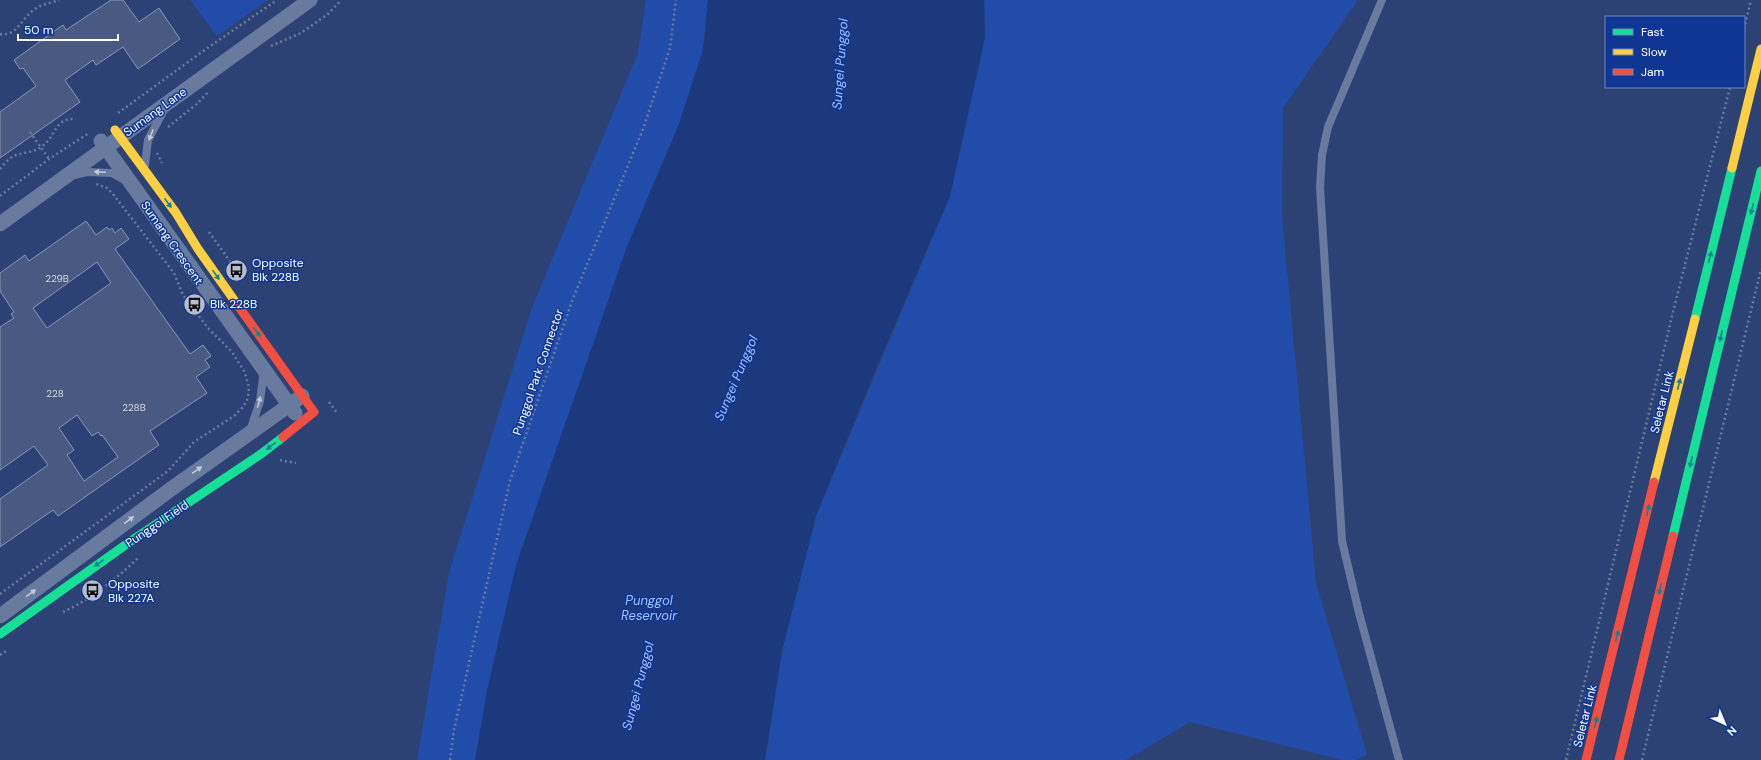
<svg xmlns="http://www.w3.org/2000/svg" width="1761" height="760" font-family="'DM Sans',sans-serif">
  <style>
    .green { fill: #224caa }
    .water { fill: #1d397d }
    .building { fill: #485a82; stroke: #8997b5; fill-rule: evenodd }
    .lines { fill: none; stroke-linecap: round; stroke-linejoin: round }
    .path { stroke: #697a9f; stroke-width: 2.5; stroke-dasharray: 2 3; stroke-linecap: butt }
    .lane { stroke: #697a9f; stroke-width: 8 }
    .street { stroke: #697a9f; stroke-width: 15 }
    .fast { stroke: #16e098; stroke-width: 9 }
    .slow { stroke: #ffcf43; stroke-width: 9 }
    .jam { stroke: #f24e42; stroke-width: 9 }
    .oneway { fill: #c3cad9 }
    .oneway2 { fill: #128295 }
    .labels { text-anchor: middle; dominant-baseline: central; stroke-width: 3; stroke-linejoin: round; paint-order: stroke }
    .number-label { font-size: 10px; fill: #d1d6e0 }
    .street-label { font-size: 12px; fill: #fff; stroke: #0f3692 }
    .poi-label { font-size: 12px; fill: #fff; stroke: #0f3692; text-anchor: start }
    .water-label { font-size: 13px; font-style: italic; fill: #a6c1fb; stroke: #0f3692 }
  </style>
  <rect width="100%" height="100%" fill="#2d4274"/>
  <path class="green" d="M190,0H268L217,36Z
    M646,0H708L703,50L679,124L629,242L488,686L475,760H417L449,573L531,310L638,53Z
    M984,0H1358L1283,108L1282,215L1316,583L1367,755L1355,760H1343L1190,722L1126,760H765L782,651L816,516L950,196L985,37Z"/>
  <path class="water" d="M708,0H984L985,37L950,196L874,373L816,516L782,651L765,760H475L488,686L516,565L626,249L679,124L703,50Z"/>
  <path class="building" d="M111,0H123L139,22L159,8L180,39L138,69L123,47L96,65L93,60L65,80L80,102L0,158V112L36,86L23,68L20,69L14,60L63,25L66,30Z
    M86,221L96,235L107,227L109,230L112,228L115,233L121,228L129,239L115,249L190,354L203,345L211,356L205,360L210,367L196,377L207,393L150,431L159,445L58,516L53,510L0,547V499L48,465L34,446L0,470V327L14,318L11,314L14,312L0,291V273L25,255L29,261ZM97,262L111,283L47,328L33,308ZM77,415L92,436L98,432L101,436L102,435L118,457L84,481L67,455L74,450L59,428Z"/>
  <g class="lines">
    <path class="path" d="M1744,29L1751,0
      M0,34C17,37 22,17 35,9C41,4 52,3 59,0
      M271,46L301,33L328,14L341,0
      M118,113L206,49L277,0
      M168,127L198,103L209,91
      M30,132L49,159
      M157,153L162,163
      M0,169C4,164 9,158 14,156C23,152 33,153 41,147C56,138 54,117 76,119
      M0,196L49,159L89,133
      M209,232L242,278
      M329,402L338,414
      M280,460L296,463
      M0,594L168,471L194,442L234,416L243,407L248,398L249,387L246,377L244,371L232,352L208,328L183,295L174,273L113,194L107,188L96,184
      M63,612C91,599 115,580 138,558
      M0,655L8,650
      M450,760L454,730L510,481L572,301L643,129L670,48L676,0
      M1566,760L1673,312L1730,87
      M1642,760L1761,269"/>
    <path class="lane" d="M1382,0L1328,127L1322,155L1320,187L1342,541L1359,613L1399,760
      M145,165L148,140L164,110
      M74,175L87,172L112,173L126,181
      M250,431L260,401L264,371"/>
    <path class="street" d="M101,141L295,413
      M0,224L310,0
      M0,616L171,489L302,396"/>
    <path class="fast" d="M1695,319L1732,168
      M1673,536L1761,171
      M0,634L131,541L261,454L283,437"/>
    <path class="slow" d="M115,130L176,213L198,249L239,307
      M1732,168L1761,49
      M1654,482L1695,319"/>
    <path class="jam" d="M239,307L314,412L283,437
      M1586,760L1654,482
      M1619,760L1673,536"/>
  </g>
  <defs><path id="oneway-solid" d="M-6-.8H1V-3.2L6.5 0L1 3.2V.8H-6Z"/></defs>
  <g class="oneway">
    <use href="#oneway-solid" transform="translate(151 135) rotate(111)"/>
    <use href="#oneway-solid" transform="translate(100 172) rotate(-177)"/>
    <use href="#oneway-solid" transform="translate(259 402) rotate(-74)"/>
    <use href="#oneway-solid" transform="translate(197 470) rotate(-35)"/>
    <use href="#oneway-solid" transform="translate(129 520) rotate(-37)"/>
    <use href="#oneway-solid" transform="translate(31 593) rotate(-36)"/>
  </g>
  <g class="oneway2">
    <use href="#oneway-solid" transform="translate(168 203) rotate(54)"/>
    <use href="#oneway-solid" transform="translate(1752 209) rotate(104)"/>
    <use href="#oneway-solid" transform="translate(1710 257) rotate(-76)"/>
    <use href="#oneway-solid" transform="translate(216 275) rotate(55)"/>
    <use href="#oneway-solid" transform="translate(257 332) rotate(55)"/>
    <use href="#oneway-solid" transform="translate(1721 336) rotate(103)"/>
    <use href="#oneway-solid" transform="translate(1679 384) rotate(-76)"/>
    <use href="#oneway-solid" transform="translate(271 446) rotate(142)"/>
    <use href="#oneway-solid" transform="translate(1691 462) rotate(103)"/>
    <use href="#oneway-solid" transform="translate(1648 510) rotate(-76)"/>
    <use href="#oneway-solid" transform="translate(99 563) rotate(145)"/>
    <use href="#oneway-solid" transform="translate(1660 589) rotate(103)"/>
    <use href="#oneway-solid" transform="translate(1617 636) rotate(-76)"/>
    <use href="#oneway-solid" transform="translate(1596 722) rotate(-76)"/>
  </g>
  <defs>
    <symbol id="bus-disc" viewBox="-11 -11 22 22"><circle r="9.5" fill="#b6bdce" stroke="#0f3692"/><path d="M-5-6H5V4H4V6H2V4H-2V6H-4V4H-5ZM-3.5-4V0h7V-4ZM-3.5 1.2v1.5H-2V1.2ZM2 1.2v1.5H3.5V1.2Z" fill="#111"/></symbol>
  </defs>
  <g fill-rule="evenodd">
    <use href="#bus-disc" x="224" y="258" width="25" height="25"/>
    <use href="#bus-disc" x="182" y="292" width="25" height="25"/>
    <use href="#bus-disc" x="80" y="578" width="25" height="25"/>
  </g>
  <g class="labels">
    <g class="number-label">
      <text x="57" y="278">229B</text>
      <text x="55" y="393">228</text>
      <text x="134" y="407">228B</text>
    </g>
    <g class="street-label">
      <text transform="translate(155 112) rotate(-36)">Sumang Lane</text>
      <text transform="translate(172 243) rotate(55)">Sumang Crescent</text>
      <text transform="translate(538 372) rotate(-71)">Punggol Park Connector</text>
      <text transform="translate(1662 402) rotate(-76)">Seletar Link</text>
      <text transform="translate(157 524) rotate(-34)">Punggol Field</text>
      <text transform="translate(1585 716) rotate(-76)">Seletar Link</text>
    </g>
    <g class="poi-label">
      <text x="252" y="263">Opposite<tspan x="252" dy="14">Blk 228B</tspan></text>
      <text x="210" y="304">Blk 228B</text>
      <text x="108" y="584">Opposite<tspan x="108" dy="14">Blk 227A</tspan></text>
    </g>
    <g class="water-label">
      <text transform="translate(840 64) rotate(-86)">Sungei Punggol</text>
      <text transform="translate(736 378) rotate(-67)">Sungei Punggol</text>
      <text x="649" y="600">Punggol<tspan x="649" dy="15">Reservoir</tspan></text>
      <text transform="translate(638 686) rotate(-75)">Sungei Punggol</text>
    </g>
  </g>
  <rect x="1605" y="16" width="140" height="72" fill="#0f3692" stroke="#6f86be"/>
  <rect x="1613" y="29" width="20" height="6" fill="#16e098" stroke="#6f86be"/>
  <text x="1641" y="36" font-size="12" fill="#ffffff">Fast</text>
  <rect x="1613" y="49" width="20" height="6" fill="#ffcf43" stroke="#6f86be"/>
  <text x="1641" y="56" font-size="12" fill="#ffffff">Slow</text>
  <rect x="1613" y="69" width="20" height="6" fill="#f24e42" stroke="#6f86be"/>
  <text x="1641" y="76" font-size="12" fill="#ffffff">Jam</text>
  <g transform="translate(1725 724) rotate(136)" stroke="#0f3692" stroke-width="3" paint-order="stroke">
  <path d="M0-3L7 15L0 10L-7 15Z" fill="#ffffff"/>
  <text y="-6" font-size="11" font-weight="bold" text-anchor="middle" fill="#ffffff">N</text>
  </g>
  <path d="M18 34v6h100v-6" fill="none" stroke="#ffffff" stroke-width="2"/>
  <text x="24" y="34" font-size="12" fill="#ffffff" stroke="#0f3692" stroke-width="3" paint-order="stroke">50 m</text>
</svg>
